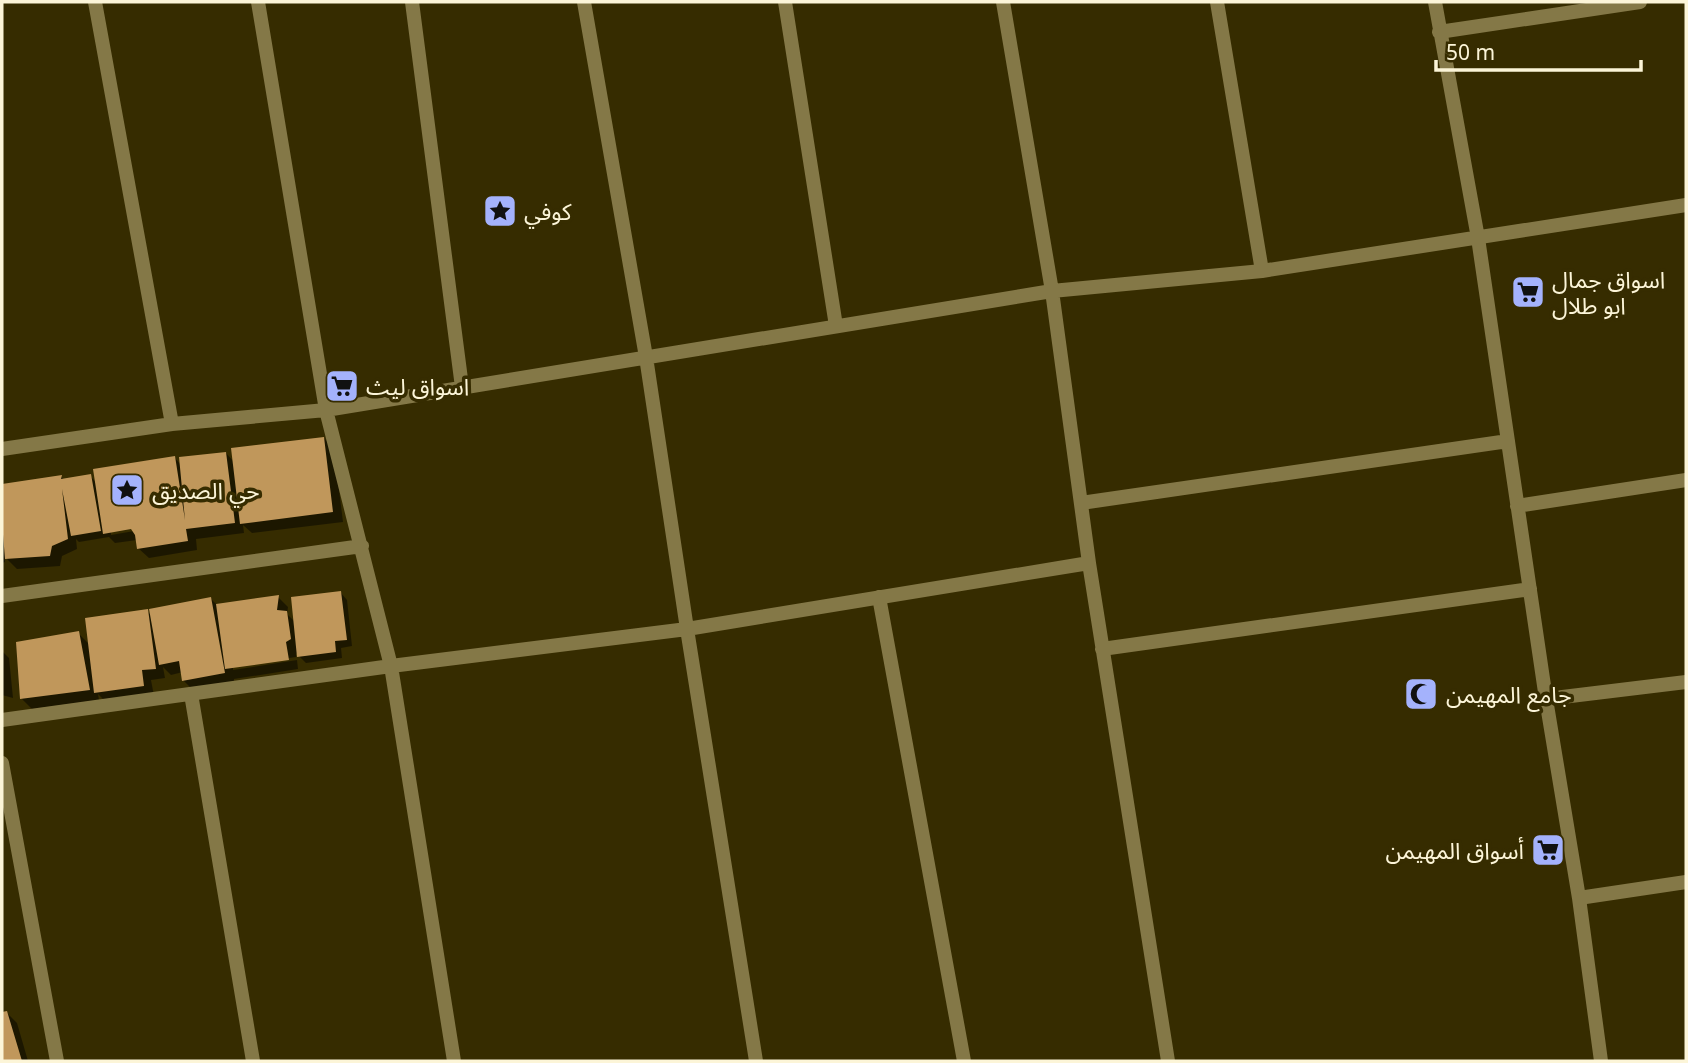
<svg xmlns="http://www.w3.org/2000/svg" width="1688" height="1063" font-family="'Noto Sans','Noto Sans Arabic',sans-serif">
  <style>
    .shadow { fill: #0007; fill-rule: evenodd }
    .building { fill: #c0975b }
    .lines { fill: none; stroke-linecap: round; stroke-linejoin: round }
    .minor { stroke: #847847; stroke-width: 14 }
    .labels { text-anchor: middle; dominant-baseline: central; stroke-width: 7; stroke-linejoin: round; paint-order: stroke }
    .poi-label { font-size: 23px; fill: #fcf5d8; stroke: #362c00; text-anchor: start }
  </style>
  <rect width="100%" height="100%" fill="#362c00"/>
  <path class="shadow" d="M324,438L334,449L343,522L252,533L243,525L244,533L196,539L197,550L149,558L138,548L137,540L115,543L109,537L79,542L76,539L77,549L62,556L60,566L17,569L5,557V562L2,563V486L61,477L65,480L90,476L97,483L175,458L181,465L226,453L234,462ZM140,526V530L111,535V531Z
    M341,593L347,600L352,646L341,648L342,658L306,663L296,653V657L233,666V670L297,660L298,669L234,679V683L194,691L184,681L183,672L171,675L163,667L165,678L151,680L154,696L106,702L98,694L99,700L32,709L22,699L78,633L90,645L147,611L152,616L210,598L218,606L278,597L288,607L287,614L295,622Z
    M2,651L9,658L13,698L2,695Z
    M7,1013L17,1023L28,1061H2V1014Z"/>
  <path class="building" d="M324,437L333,512L240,524L231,448Z
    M226,452L235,523L186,529L188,541L137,549L135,535L131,529L103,534L93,469L175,456L185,520L179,457Z
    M91,474L101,531L71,536L62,489L68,539L52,546L50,556L5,559L2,522V484L62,475L61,479Z
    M341,591L347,640L335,641L336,652L297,657L291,597Z
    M279,595L277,610L287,611L291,639L286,642L289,660L225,669L216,604Z
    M211,597L225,673L182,681L179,661L159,665L149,609Z
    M148,609L156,669L142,670L144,686L94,693L85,618Z
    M79,631L90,690L20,699L16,642Z
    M7,1011L22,1061H2V1012Z"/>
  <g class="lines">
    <path class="minor" d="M95,2L172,424
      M258,2L326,410L391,666L454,1061
      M412,2L462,387
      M584,2L646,357L687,629L756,1061
      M785,2L836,326
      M1003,2L1052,291L1089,563L1168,1061
      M1217,2L1262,271
      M1435,2L1478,238L1546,699L1579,898L1601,1061
      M1439,32L1640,2
      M2,449L172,424L326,410L1052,291L1262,271L1686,205
      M1081,503L1508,441
      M1517,506L1686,480
      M2,596L362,546
      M879,597L964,1061
      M1102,649L1530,589
      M191,694L253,1061
      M1546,699L1686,682
      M2,720L391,666L687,629L1089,563
      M2,763L57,1061
      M1579,898L1686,882"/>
  </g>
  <defs>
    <symbol id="sight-square" viewBox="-11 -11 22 22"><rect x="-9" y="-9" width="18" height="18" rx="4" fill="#a4b2fc" stroke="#362c00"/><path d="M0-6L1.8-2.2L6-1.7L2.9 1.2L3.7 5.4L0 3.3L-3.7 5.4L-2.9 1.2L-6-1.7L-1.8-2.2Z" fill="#111"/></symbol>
    <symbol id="supermarket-square" viewBox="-11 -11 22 22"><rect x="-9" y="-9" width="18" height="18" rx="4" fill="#a4b2fc" stroke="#362c00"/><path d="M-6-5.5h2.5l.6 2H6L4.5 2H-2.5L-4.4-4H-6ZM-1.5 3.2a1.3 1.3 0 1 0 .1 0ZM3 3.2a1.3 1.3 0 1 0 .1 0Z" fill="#111"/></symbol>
    <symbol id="mosque-square" viewBox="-11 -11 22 22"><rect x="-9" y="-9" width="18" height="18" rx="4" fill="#a4b2fc" stroke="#362c00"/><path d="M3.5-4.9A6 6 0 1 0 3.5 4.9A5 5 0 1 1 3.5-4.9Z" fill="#111"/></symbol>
  </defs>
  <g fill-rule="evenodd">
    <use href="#sight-square" x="481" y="192" width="38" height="38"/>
    <use href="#supermarket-square" x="1509" y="273" width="38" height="38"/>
    <use href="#supermarket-square" x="323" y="367" width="38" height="38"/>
    <use href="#sight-square" x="108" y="471" width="38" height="38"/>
    <use href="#mosque-square" x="1402" y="675" width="38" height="38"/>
    <use href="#supermarket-square" x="1529" y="831" width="38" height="38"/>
  </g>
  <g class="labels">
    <g class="poi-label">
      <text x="524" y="211">كوفي</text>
      <text x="1552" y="279">اسواق جمال<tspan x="1552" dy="26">ابو طلال</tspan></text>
      <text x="366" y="386">اسواق ليث</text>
      <text x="152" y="490">حي الصديق</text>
      <text x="1446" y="694">جامع المهيمن</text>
      <text x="1524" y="850" text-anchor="end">أسواق المهيمن</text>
    </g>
  </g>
  <rect width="1688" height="1063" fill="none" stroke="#fcf5d8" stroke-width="7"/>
  <path d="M1436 60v10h205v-10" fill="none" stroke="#fcf5d8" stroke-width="3.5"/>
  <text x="1446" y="60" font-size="21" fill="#fcf5d8" stroke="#362c00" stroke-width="5" paint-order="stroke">50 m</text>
</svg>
